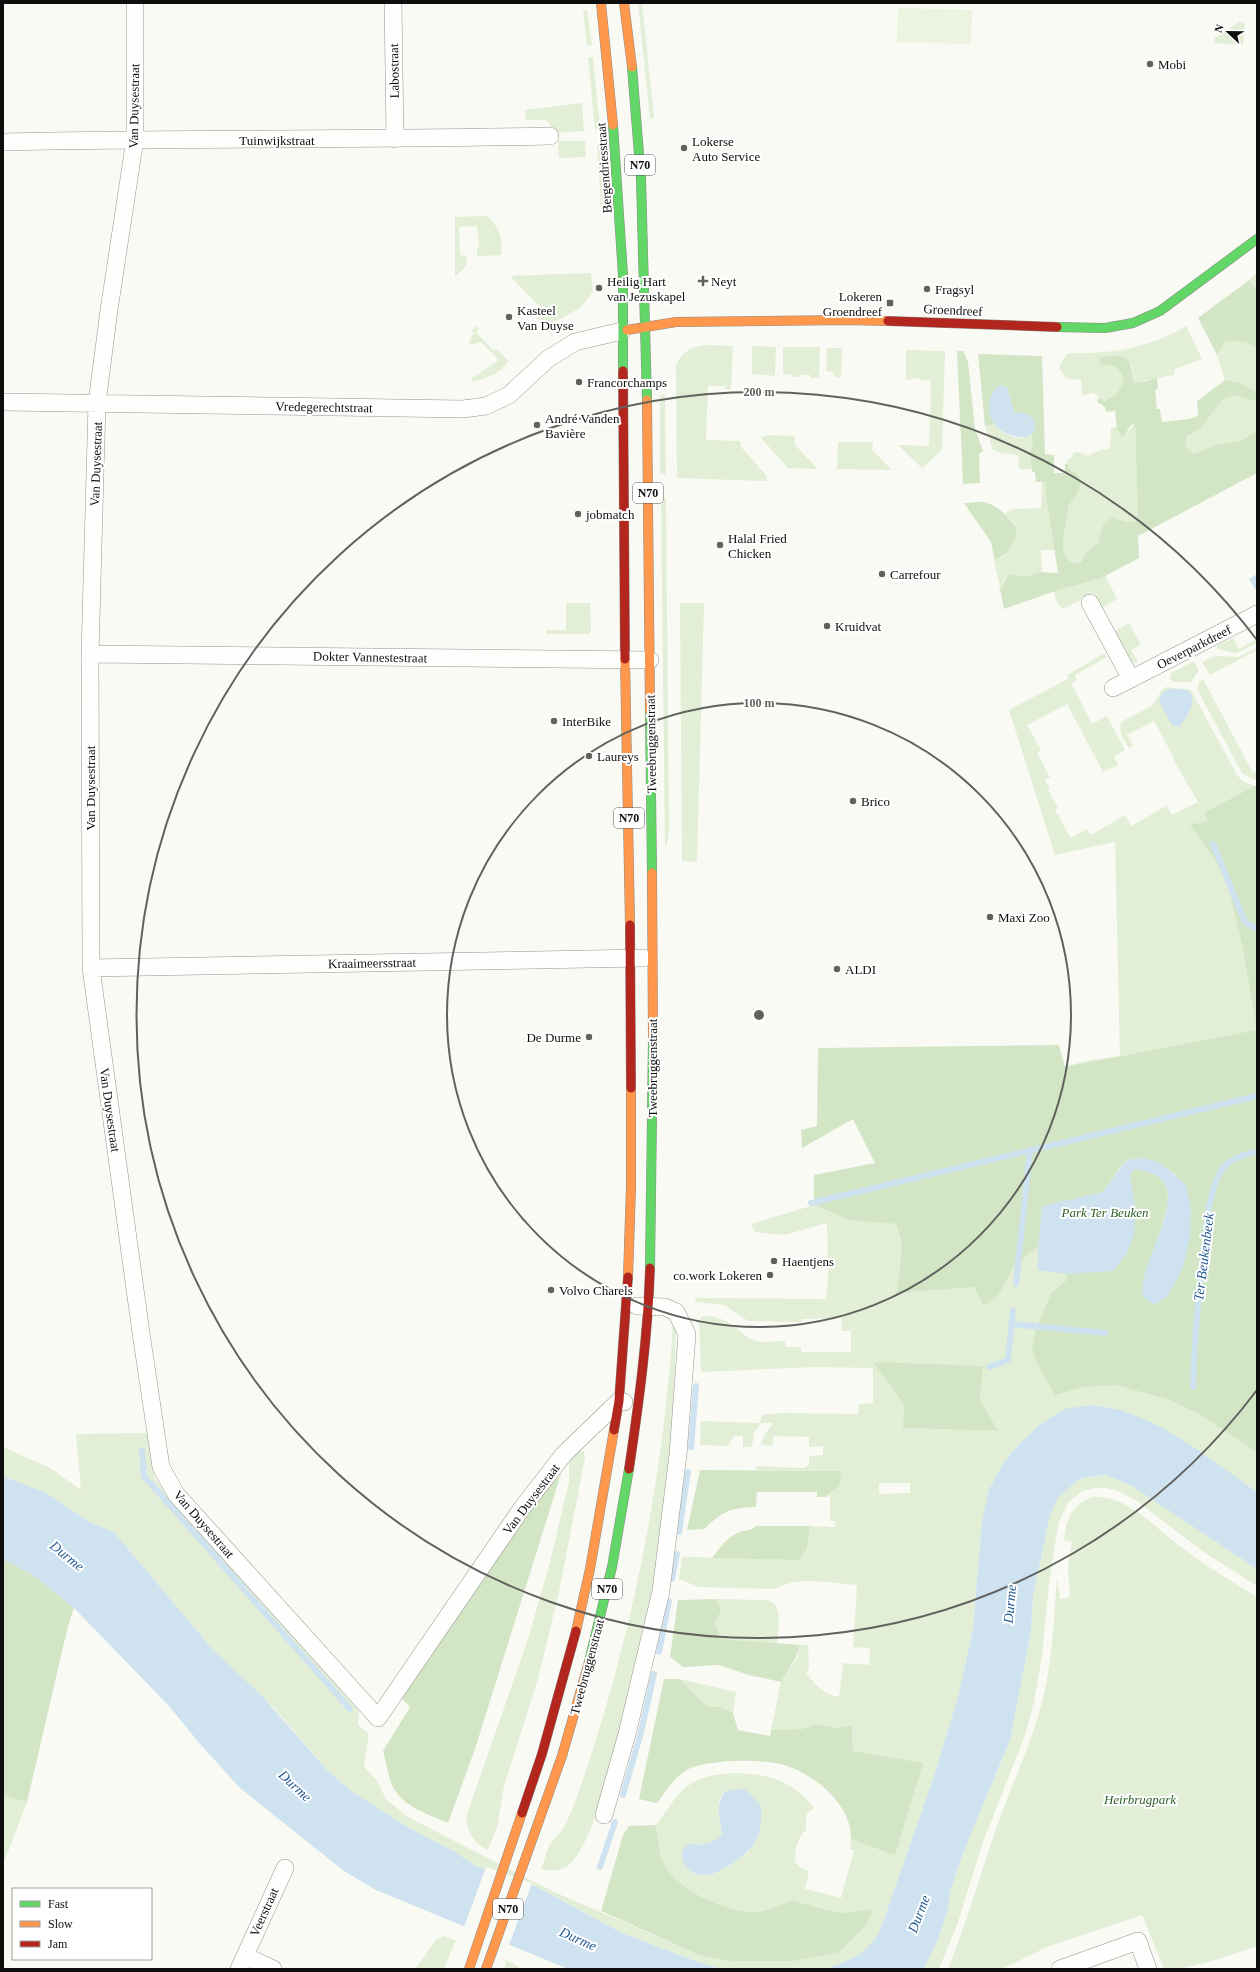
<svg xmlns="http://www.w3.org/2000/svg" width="1260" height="1972" font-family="'Times New Roman',serif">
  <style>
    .green { fill: #e2eed6; fill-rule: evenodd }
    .forest { fill: #d2e5c5 }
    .pitch { fill: #ecf3e0 }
    .water { fill: #cee2f0 }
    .pier { fill: #fafaf4 }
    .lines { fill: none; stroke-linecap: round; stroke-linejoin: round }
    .stream { stroke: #cee2f0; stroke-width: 6 }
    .street-casing { stroke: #949492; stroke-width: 18 }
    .fast-casing { stroke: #8b8b88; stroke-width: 10 }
    .slow-casing { stroke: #8b8b88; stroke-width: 10 }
    .jam-casing { stroke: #8b8b88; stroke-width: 10 }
    .street { stroke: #fefefd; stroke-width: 17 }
    .fast { stroke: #63d668; stroke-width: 9 }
    .slow { stroke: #ff974d; stroke-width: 9 }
    .jam { stroke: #b3261e; stroke-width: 9 }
    .ring { fill: none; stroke: #61615e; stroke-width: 2 }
    .poi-dot { fill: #61615e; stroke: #fff; stroke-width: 1.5 }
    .labels { text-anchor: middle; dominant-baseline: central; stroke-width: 4; stroke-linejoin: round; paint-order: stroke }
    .shield { fill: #fff; stroke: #565656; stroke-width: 1 }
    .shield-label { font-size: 12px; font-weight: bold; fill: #0e0e0e }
    .poi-label { font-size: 13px; fill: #0e0e0e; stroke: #fff; text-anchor: start }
    .street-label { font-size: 13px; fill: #0e0e0e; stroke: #fff }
    .park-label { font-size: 13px; font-style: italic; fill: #2d5f26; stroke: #fff }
    .water-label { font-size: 14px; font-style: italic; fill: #255a93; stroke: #fff }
    .centre { fill: #61615e; stroke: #fff; stroke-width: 2 }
    .ring-label { font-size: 12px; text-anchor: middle; font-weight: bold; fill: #61615e; stroke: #fff; stroke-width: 4; stroke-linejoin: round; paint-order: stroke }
  </style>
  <rect width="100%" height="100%" fill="#fafaf4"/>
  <path class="green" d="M638,3H642L654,118H650Z
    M587,10L592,45H587L583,11Z
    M1240,21L1245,24L1243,45L1213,43L1215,38Z
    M588,57H593L600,128L595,129Z
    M582,103L584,131L553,133L551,125L546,120H526L525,110Z
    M585,141L586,157L559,158L558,141Z
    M597,143H601L606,204H601Z
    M487,216C500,228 503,238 501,255L477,256V248H479L477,226L459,227L460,255L466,256L467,265L455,277V217Z
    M591,273L593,292L580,308L545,327L536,316L542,309L510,276Z
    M1257,273V291L1249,280Z
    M477,326L479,328L476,332L494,351L497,349L508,360C504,373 484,379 472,382V378L499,360L481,342L471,345L469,342L474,333L471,331Z
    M1186,326L1202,359L1175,369L1174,375C1159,377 1147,381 1133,383L1132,366L1119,355L1099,358L1101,364C1105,365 1110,365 1114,367C1132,375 1119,396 1106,401L1093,393L1082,395L1081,380L1066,378L1059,367L1066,355L1070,353C1112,354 1150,348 1186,326Z
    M1226,341L1247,342L1257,349V392L1238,382L1225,380L1217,355Z
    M706,345L733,346L731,389H725V386H708L706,440L740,441L741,447L767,476V481L677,478L676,367C679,353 692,346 706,345Z
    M752,346L776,347L775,376L753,374L752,380Z
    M783,347H820L819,378H810V375H799L800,377H794L792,375L783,374Z
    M827,348H842L841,378L834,376L833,372L826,371Z
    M906,350L945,351L942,450L922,468L898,445L929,446L931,381L920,380L919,378L906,380Z
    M665,393L666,476L660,473V396Z
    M1235,395L1257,402V430L1243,440L1215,445L1194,454L1186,447L1187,436L1201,428L1223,399Z
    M1135,423L1138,522L1102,527C1100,532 1100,540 1097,544C1094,548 1080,562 1075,564L1070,561L1066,557L1063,549V540L1069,505L1076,496L1077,474L1068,468L1067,460L1072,458L1073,453L1079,452L1088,456L1102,449L1106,450L1110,447L1111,428L1117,427L1123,438Z
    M994,424C1001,434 1020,443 1031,435L1033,446L1030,452L1032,469H1019L1018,455L1001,453L993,450L985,426Z
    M768,435L795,436V445L818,469L788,468L761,438Z
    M838,442H873L872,450L892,470L837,469Z
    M1042,482H1046V495L1055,550H1041L1042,572L1025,577L1005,578L1000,589L995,559L1004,557L1014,523L1005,513L1014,509L1041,508Z
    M666,497L669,831L667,843L665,846L661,501Z
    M1105,575L1117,599L1102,608L1094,594L1062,609L1056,600L1054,591Z
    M566,603H590L591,631L589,634H546V630H566Z
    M680,603H704L697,862L682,861Z
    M1129,623L1141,644L1131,650L1138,662L1134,663L1126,655L1115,631Z
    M1233,638L1239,649L1257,639V643L1236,653L1217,649V646Z
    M1257,648V650L1210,675L1202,662L1216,656L1238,657Z
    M1105,653L1107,657L1075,675L1077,680L1071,683L1092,724L1107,716L1125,750L1114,756L1118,765L1103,772L1067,704L1027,725L1041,750L1037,753L1050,777L1045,780L1050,789L1048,790L1058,808L1055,810L1071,838L1087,829L1091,835L1125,815L1131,826L1166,806L1172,815L1198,802L1173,759L1174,758L1154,721L1127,735L1133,746L1129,748L1121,735L1120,725L1123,721L1153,705L1162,690L1166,687L1191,690L1237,775L1243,781L1254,786L1257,785V1492L1176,1436L1129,1413L1109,1408L1093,1405L1041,1424L1022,1441L1004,1462L989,1489L982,1520L973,1629L958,1697L933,1779L880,1931L869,1947L852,1960L826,1969H722L695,1961L622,1933L537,1887L474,1865L455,1852L406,1826L351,1791L328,1771L274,1708L213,1650L114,1532L89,1522L46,1493L3,1476V1447L50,1468L81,1490L76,1434L148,1433L155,1479L359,1711L358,1725L369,1734L364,1767L377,1781L386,1799L408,1817L552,1891L699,1955L873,1909L844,1913L819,1908L792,1900C779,1905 765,1913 751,1912C722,1910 672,1888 662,1859C658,1849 658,1836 656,1825C667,1811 676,1793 692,1783C712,1771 750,1771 773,1778C789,1783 804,1795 814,1808L806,1814V1830C797,1838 794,1851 795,1862L801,1868L809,1871L805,1889L841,1898L854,1850L850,1849L851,1839L895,1854L922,1763L853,1751L852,1727L839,1728L815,1724L802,1729L771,1730L781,1682L798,1656L800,1645H808L809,1668L806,1673C815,1684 824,1695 839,1697L843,1663L869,1665L870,1648L853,1647L857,1585C830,1583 799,1575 775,1589L699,1587L679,1579L682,1558L687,1557L799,1560L807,1549L810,1526L835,1527V1521H830V1494L839,1486L842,1471L756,1470L757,1466L804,1468L809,1465V1456L823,1455V1446L809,1447V1437L773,1436V1446L761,1445L764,1436L773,1423H761L754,1433L752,1447H743V1436H734L728,1446L700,1445L701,1421L760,1423L762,1415L782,1413L858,1414L859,1404L873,1403V1368L813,1367L701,1372L699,1320L703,1316C714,1316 726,1319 735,1327C742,1332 748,1339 756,1341C764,1343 776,1341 785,1341V1347H801V1352H851V1331H842L841,1318L802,1319L801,1322L748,1321L724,1305L697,1302L694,1298L826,1299L828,1280L827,1223L784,1235L755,1232L751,1224L814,1205L849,1220L896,1224L902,1244L897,1293L974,1287L899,1209L853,1119L1087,1061L1120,1056L1115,842L1055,855L1009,710L1068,679L1067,675ZM874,1363L983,1366L980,1400L997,1431L903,1428L904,1404ZM879,1483H910V1493L879,1494ZM722,1794L760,1831L748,1853L720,1871L687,1844C701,1845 713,1846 722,1833C720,1820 715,1807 722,1794Z
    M1192,662L1195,663L1199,670L1191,682H1173L1170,679L1171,673Z
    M1203,679L1253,773L1257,771V781L1242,773L1197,689L1199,682Z
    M673,1322H676C675,1383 672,1445 665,1506C656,1590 637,1672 615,1752C605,1786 594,1835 572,1862C564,1871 552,1872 541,1869C544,1862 546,1853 549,1846C553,1839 560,1834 564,1827C570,1815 576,1801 580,1788C631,1642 664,1477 673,1322Z
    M584,1451L585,1458L559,1592L538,1679L504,1786L497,1827L488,1850C473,1843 468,1833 466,1817L528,1639L550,1562L569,1482V1458L576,1452Z
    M1104,1475L1118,1480L1132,1486L1257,1569V1586L1201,1550L1137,1501L1118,1491L1106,1488H1095L1082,1491L1068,1503L1059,1522L1057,1532L1049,1584L1042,1656L1033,1707L1024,1738L983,1842L957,1925L939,1969H924L939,1937L948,1908L950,1892L963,1853L1010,1740L1031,1632L1033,1596L1050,1515L1058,1498L1078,1480L1090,1477Z
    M1091,1497C1129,1494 1156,1530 1185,1550C1208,1567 1232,1582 1257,1597V1946C1227,1956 1195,1969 1164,1969L1142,1915L1047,1947L1002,1969H948C969,1917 983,1864 1002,1812C1018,1771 1036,1732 1045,1689C1053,1653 1054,1615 1057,1578L1060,1599L1070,1597L1068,1568L1072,1542L1064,1540C1066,1520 1071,1506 1091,1497Z
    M715,1599L768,1600C784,1606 778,1629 777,1643L721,1639L715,1622L721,1613Z
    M680,1679L736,1692L733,1713L722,1707H710L699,1699Z
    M3,1795L27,1802L3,1865Z
    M444,1936L459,1942H455L444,1969H415L436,1940Z
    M504,1959L518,1966L519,1969H504L506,1962L503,1960Z"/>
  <path class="forest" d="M1249,280L1257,291V349L1247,342L1226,341L1217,355L1198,318Z
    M957,351H963L968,362L975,429L983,451L979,454L980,483L963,484Z
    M978,354L1042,356L1045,454L1054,455V473H1065V464H1068V468L1077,474L1081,483L1076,496L1069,505L1063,540V549L1066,557L1070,561L1075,564L1081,561L1088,551L1098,543L1102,527L1112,517L1125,522L1138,521L1135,423L1131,425L1123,438L1117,429L1115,411L1106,412L1105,407L1097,402L1099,397L1105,401C1119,396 1132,375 1114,367C1110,365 1105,365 1101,365L1099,358C1126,352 1132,356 1133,383L1148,381L1157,377L1158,389L1155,390L1157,409H1160L1162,422L1189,419L1198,416L1197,401L1225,380L1238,382L1257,392V402L1235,395L1223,399L1201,428L1187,436L1186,447L1194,454L1215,445L1243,440L1257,430V473L1138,536L1139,558L1101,578L1061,589L1004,609L991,542L964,503C970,503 978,501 984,502C997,505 1012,518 1017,531C1012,545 1009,555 995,559L1000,589L1009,574L1025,577L1039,572L1058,573L1046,495V482H1036L1035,473L1032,471L1030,452L1033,446L1031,435L1035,431L1020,413L1014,412C1009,405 1012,394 1006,386L991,414L994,424L985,426Z
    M1257,785V1452L1201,1415L1168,1399L1116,1385L1083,1387L1055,1395L1038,1365L1032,1349L1037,1326L1052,1292L1066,1281L1067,1274L1113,1271L1129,1249L1135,1208L1130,1174L1135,1169C1157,1173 1167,1176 1168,1201L1142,1296L1177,1175C1163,1165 1146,1153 1128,1160C1118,1165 1110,1183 1103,1192L1042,1206L1038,1246L1014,1266L999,1294L984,1306L974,1287L897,1293L902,1244L896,1224L849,1220L814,1205V1175L875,1163L853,1119L802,1148L801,1130L817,1126L818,1048L1059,1045L1065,1067L1257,1030L1243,948L1228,885L1215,859L1190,825L1208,821L1204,813Z
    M873,1362L983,1366L980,1400L998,1431L903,1428L904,1404Z
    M700,1470L842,1471L839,1486L826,1497H817V1492H757L756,1507C730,1508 723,1511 704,1529L687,1530Z
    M561,1474L475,1749L448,1823C428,1814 402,1807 392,1785C388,1775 386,1762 383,1751L410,1707L400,1696L532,1505Z
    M756,1526H810L807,1549L799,1560L712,1558C719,1549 727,1537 738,1533C745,1529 750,1532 756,1526Z
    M3,1559L36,1577L74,1608L68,1626L27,1802L3,1795Z
    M715,1599C722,1611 723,1609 715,1622L721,1639L800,1645C797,1659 788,1669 781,1682L749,1675L718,1665L683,1667L670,1657L678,1600Z
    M664,1679H680L699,1699L710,1707H721L733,1713L738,1730L770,1736L771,1730L802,1729L815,1724L839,1728L852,1726L853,1751L923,1763L895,1855L851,1839C852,1805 816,1776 787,1766C766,1758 703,1759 685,1771C673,1779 665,1793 657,1803L639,1799Z
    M656,1825C658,1836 658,1849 662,1859C672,1888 722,1910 751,1912C765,1913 779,1905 792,1900L819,1908L844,1913L873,1909L867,1924L839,1952L793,1961H732L699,1955L601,1911L623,1835L629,1826Z"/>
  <path class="pitch" d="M898,8L972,10L971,44L897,42Z"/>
  <path class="water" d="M1003,385L1008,389L1014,412L1025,413L1035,420V431L1028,437C997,440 977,412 997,387Z
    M1257,574V588L1255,589L1249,579Z
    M1169,689C1175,690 1183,688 1188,691C1200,698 1185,721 1179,727L1172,725L1159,701L1162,693Z
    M1145,1158L1162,1164L1186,1185L1191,1209L1190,1237L1183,1268L1168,1296L1154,1305L1142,1296C1143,1290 1142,1283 1144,1277C1149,1254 1173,1212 1167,1189C1164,1175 1147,1171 1135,1169L1130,1174C1134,1199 1140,1224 1129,1248C1126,1256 1118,1264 1113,1271L1067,1274L1038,1270V1246L1042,1206L1103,1192L1121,1167L1128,1160Z
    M1093,1405C1105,1407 1118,1409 1129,1413C1176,1430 1217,1464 1257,1492V1569L1132,1486L1118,1480L1104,1475L1090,1477L1078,1480L1058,1498L1050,1515L1033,1596L1031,1632L1010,1740L963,1853L950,1892L948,1908L939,1937L924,1969H826C853,1959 864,1956 880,1931L933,1779L958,1697L973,1629L982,1520L989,1489L1004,1462L1022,1441L1041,1424L1064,1409Z
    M3,1476L46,1493L89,1522L114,1532L213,1650L262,1696L328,1771L351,1791L406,1826L455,1852L474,1865L537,1887L622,1933L695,1961L722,1969H568L376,1890L344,1871L240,1788L200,1744L169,1706L74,1608L36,1577L3,1559Z
    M736,1789L746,1790L761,1806C763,1835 755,1850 730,1865C723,1869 713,1875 704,1875C687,1875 674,1857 687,1844C701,1845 713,1846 722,1833C720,1818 714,1803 726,1791Z"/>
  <path class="pier" d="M486,1867L532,1883L509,1945L464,1927Z"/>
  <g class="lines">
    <path class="stream" d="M1213,844L1245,922L1257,929
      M811,1203L1257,1096
      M1016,1284L1030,1150
      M1012,1324L1105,1333
      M989,1367L1008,1360L1013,1311
      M1193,1387C1194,1344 1198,1301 1203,1258C1206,1229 1207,1195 1222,1169C1228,1160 1247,1153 1257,1152
      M691,1447L696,1386
      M142,1451L144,1476L350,1709
      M679,1532L688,1472
      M672,1579L677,1554
      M659,1652L669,1601
      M623,1795L640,1736L654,1674
      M600,1867L615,1822"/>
    <defs>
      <path id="street" d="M135,3V139L109,310L97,403L90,654L91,968L141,1333L161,1467L176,1494L378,1718L522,1508L564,1454L619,1401L624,1402
        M393,3L395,139
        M3,142C185,138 368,140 550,136
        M3,402L463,409L486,406L509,395L548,359L575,342L622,331
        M1090,603L1131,679L1257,614
        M90,654L650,660
        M1113,688L1131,679
        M91,968L643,958
        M604,1815L627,1734L661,1591L678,1455L687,1334L676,1312L665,1307L637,1306
        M245,1956L273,1969
        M239,1969L285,1868
        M1060,1969L1138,1941L1148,1969"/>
      <path id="fast" d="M632,67L641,179L647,400
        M613,125L623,275V371
        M1057,327L1105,328L1133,323L1160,311L1257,239
        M650,711L652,873
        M650,1268L653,1039
        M589,1662L612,1567L629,1469"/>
      <path id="slow" d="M601,3L613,125
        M624,3L632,67
        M627,330L676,322L847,320L888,321
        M647,400L650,711
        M625,659L630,925
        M652,873L653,1039
        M628,1277L631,1187V1088
        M576,1631L590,1569L614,1430
        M469,1969L522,1813
        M486,1969L562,1756L589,1662"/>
      <path id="jam" d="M888,321L1057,327
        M623,371L625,659
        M630,925L631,1088
        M614,1430L619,1401L628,1277
        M629,1469C639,1402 648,1335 650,1268
        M522,1813L542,1754L576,1631"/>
    </defs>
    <use href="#street" class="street-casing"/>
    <use href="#fast" class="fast-casing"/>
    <use href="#slow" class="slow-casing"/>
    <use href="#jam" class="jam-casing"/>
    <use href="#street" class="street"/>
    <use href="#fast" class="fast"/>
    <use href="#slow" class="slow"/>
    <use href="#jam" class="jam"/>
  </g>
  <g class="ring">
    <circle cx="759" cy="1015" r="312"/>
    <path d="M1257 1390A623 623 0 1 1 1257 640"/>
  </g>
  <g class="poi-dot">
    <circle cx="1150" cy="64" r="4"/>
    <circle cx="684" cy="148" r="4"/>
    <path d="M701 275h4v4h4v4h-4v4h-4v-4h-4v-4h4z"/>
    <circle cx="599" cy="288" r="4"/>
    <circle cx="927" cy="289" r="4"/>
    <rect x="886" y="299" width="8" height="8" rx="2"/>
    <circle cx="509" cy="317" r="4"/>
    <circle cx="579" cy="382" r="4"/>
    <circle cx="537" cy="425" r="4"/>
    <circle cx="578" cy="514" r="4"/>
    <circle cx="720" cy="545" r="4"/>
    <circle cx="882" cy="574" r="4"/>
    <circle cx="827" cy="626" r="4"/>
    <circle cx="554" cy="721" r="4"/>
    <circle cx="589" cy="756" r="4"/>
    <circle cx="853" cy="801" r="4"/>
    <circle cx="990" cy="917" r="4"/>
    <circle cx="837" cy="969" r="4"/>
    <circle cx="589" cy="1037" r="4"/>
    <circle cx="774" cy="1261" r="4"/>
    <circle cx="770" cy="1275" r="4"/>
    <circle cx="551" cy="1290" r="4"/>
  </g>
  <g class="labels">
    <g class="shield">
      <rect x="625" y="155" width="30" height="20" rx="3"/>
      <rect x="633" y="483" width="30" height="20" rx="3"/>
      <rect x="614" y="808" width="30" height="20" rx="3"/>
      <rect x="592" y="1579" width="30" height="20" rx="3"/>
      <rect x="493" y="1899" width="30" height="20" rx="3"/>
    </g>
    <g class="shield-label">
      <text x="640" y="165">N70</text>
      <text x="648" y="493">N70</text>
      <text x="629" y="818">N70</text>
      <text x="607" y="1589">N70</text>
      <text x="508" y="1909">N70</text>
    </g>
    <g class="poi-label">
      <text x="1158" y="64">Mobi</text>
      <text x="692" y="141">Lokerse<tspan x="692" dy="15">Auto Service</tspan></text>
      <text x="607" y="281">Heilig Hart<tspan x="607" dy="15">van Jezuskapel</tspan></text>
      <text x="711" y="281">Neyt</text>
      <text x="935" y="289">Fragsyl</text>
      <text x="882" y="296" text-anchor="end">Lokeren<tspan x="882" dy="15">Groendreef</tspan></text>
      <text x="517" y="310">Kasteel<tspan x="517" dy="15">Van Duyse</tspan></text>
      <text x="587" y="382">Francorchamps</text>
      <text x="545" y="418">André Vanden<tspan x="545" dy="15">Bavière</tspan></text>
      <text x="586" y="514">jobmatch</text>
      <text x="728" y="538">Halal Fried<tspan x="728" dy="15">Chicken</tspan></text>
      <text x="890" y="574">Carrefour</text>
      <text x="835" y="626">Kruidvat</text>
      <text x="562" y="721">InterBike</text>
      <text x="597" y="756">Laureys</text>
      <text x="861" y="801">Brico</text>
      <text x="998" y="917">Maxi Zoo</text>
      <text x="845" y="969">ALDI</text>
      <text x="581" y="1037" text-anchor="end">De Durme</text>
      <text x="782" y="1261">Haentjens</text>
      <text x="762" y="1275" text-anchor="end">co.work Lokeren</text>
      <text x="559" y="1290">Volvo Charels</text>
    </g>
    <g class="street-label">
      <text transform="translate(394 71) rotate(-91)">Labostraat</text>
      <text transform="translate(134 106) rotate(-89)">Van Duysestraat</text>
      <text x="277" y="140">Tuinwijkstraat</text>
      <text transform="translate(604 168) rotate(-94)">Bergendriesstraat</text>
      <text transform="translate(953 310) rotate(3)">Groendreef</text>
      <text transform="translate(324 407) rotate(1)">Vredegerechtstraat</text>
      <text transform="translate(96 464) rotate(-88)">Van Duysestraat</text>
      <text transform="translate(1194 647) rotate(-27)">Oeverparkdreef</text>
      <text transform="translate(370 657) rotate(1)">Dokter Vannestestraat</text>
      <text transform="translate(651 744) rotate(-91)">Tweebruggenstraat</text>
      <text transform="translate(90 788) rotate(-90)">Van Duysestraat</text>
      <text transform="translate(372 963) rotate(-1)">Kraaimeersstraat</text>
      <text transform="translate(652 1068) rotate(-90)">Tweebruggenstraat</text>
      <text transform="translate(110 1110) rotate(82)">Van Duysestraat</text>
      <text transform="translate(531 1499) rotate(-53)">Van Duysestraat</text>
      <text transform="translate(204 1524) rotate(49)">Van Duysestraat</text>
      <text transform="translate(587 1667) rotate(-75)">Tweebruggenstraat</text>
      <text transform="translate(264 1912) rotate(-66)">Veerstraat</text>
    </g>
    <g class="park-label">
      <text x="1105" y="1212">Park Ter Beuken</text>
      <text x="1140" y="1799">Heirbrugpark</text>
    </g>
    <g class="water-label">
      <text transform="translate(1204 1257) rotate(-83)">Ter Beukenbeek</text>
      <text transform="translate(67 1556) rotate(39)">Durme</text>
      <text transform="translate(1010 1604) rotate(-85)">Durme</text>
      <text transform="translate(295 1786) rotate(43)">Durme</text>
      <text transform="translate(919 1914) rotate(-69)">Durme</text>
      <text transform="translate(578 1939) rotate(24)">Durme</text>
    </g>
  </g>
  <circle cx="759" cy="1015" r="6" class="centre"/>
  <g class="ring-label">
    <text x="759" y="396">200 m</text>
    <text x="759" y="707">100 m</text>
  </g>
  <rect width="1260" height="1972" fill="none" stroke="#0e0e0e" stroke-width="8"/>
  <rect x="12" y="1888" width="140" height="72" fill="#ffffff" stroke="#9f9f9f"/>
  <rect x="20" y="1901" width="20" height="6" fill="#63d668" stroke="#9f9f9f"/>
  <text x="48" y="1908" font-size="12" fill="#0e0e0e">Fast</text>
  <rect x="20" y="1921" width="20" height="6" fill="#ff974d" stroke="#9f9f9f"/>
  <text x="48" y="1928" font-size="12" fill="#0e0e0e">Slow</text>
  <rect x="20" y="1941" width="20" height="6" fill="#b3261e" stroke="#9f9f9f"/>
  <text x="48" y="1948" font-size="12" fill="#0e0e0e">Jam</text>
  <g transform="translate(1228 32) rotate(292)" stroke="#ffffff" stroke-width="3" paint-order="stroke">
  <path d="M0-3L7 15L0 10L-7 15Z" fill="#0e0e0e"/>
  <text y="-6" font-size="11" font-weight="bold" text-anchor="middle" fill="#0e0e0e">N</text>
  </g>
</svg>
